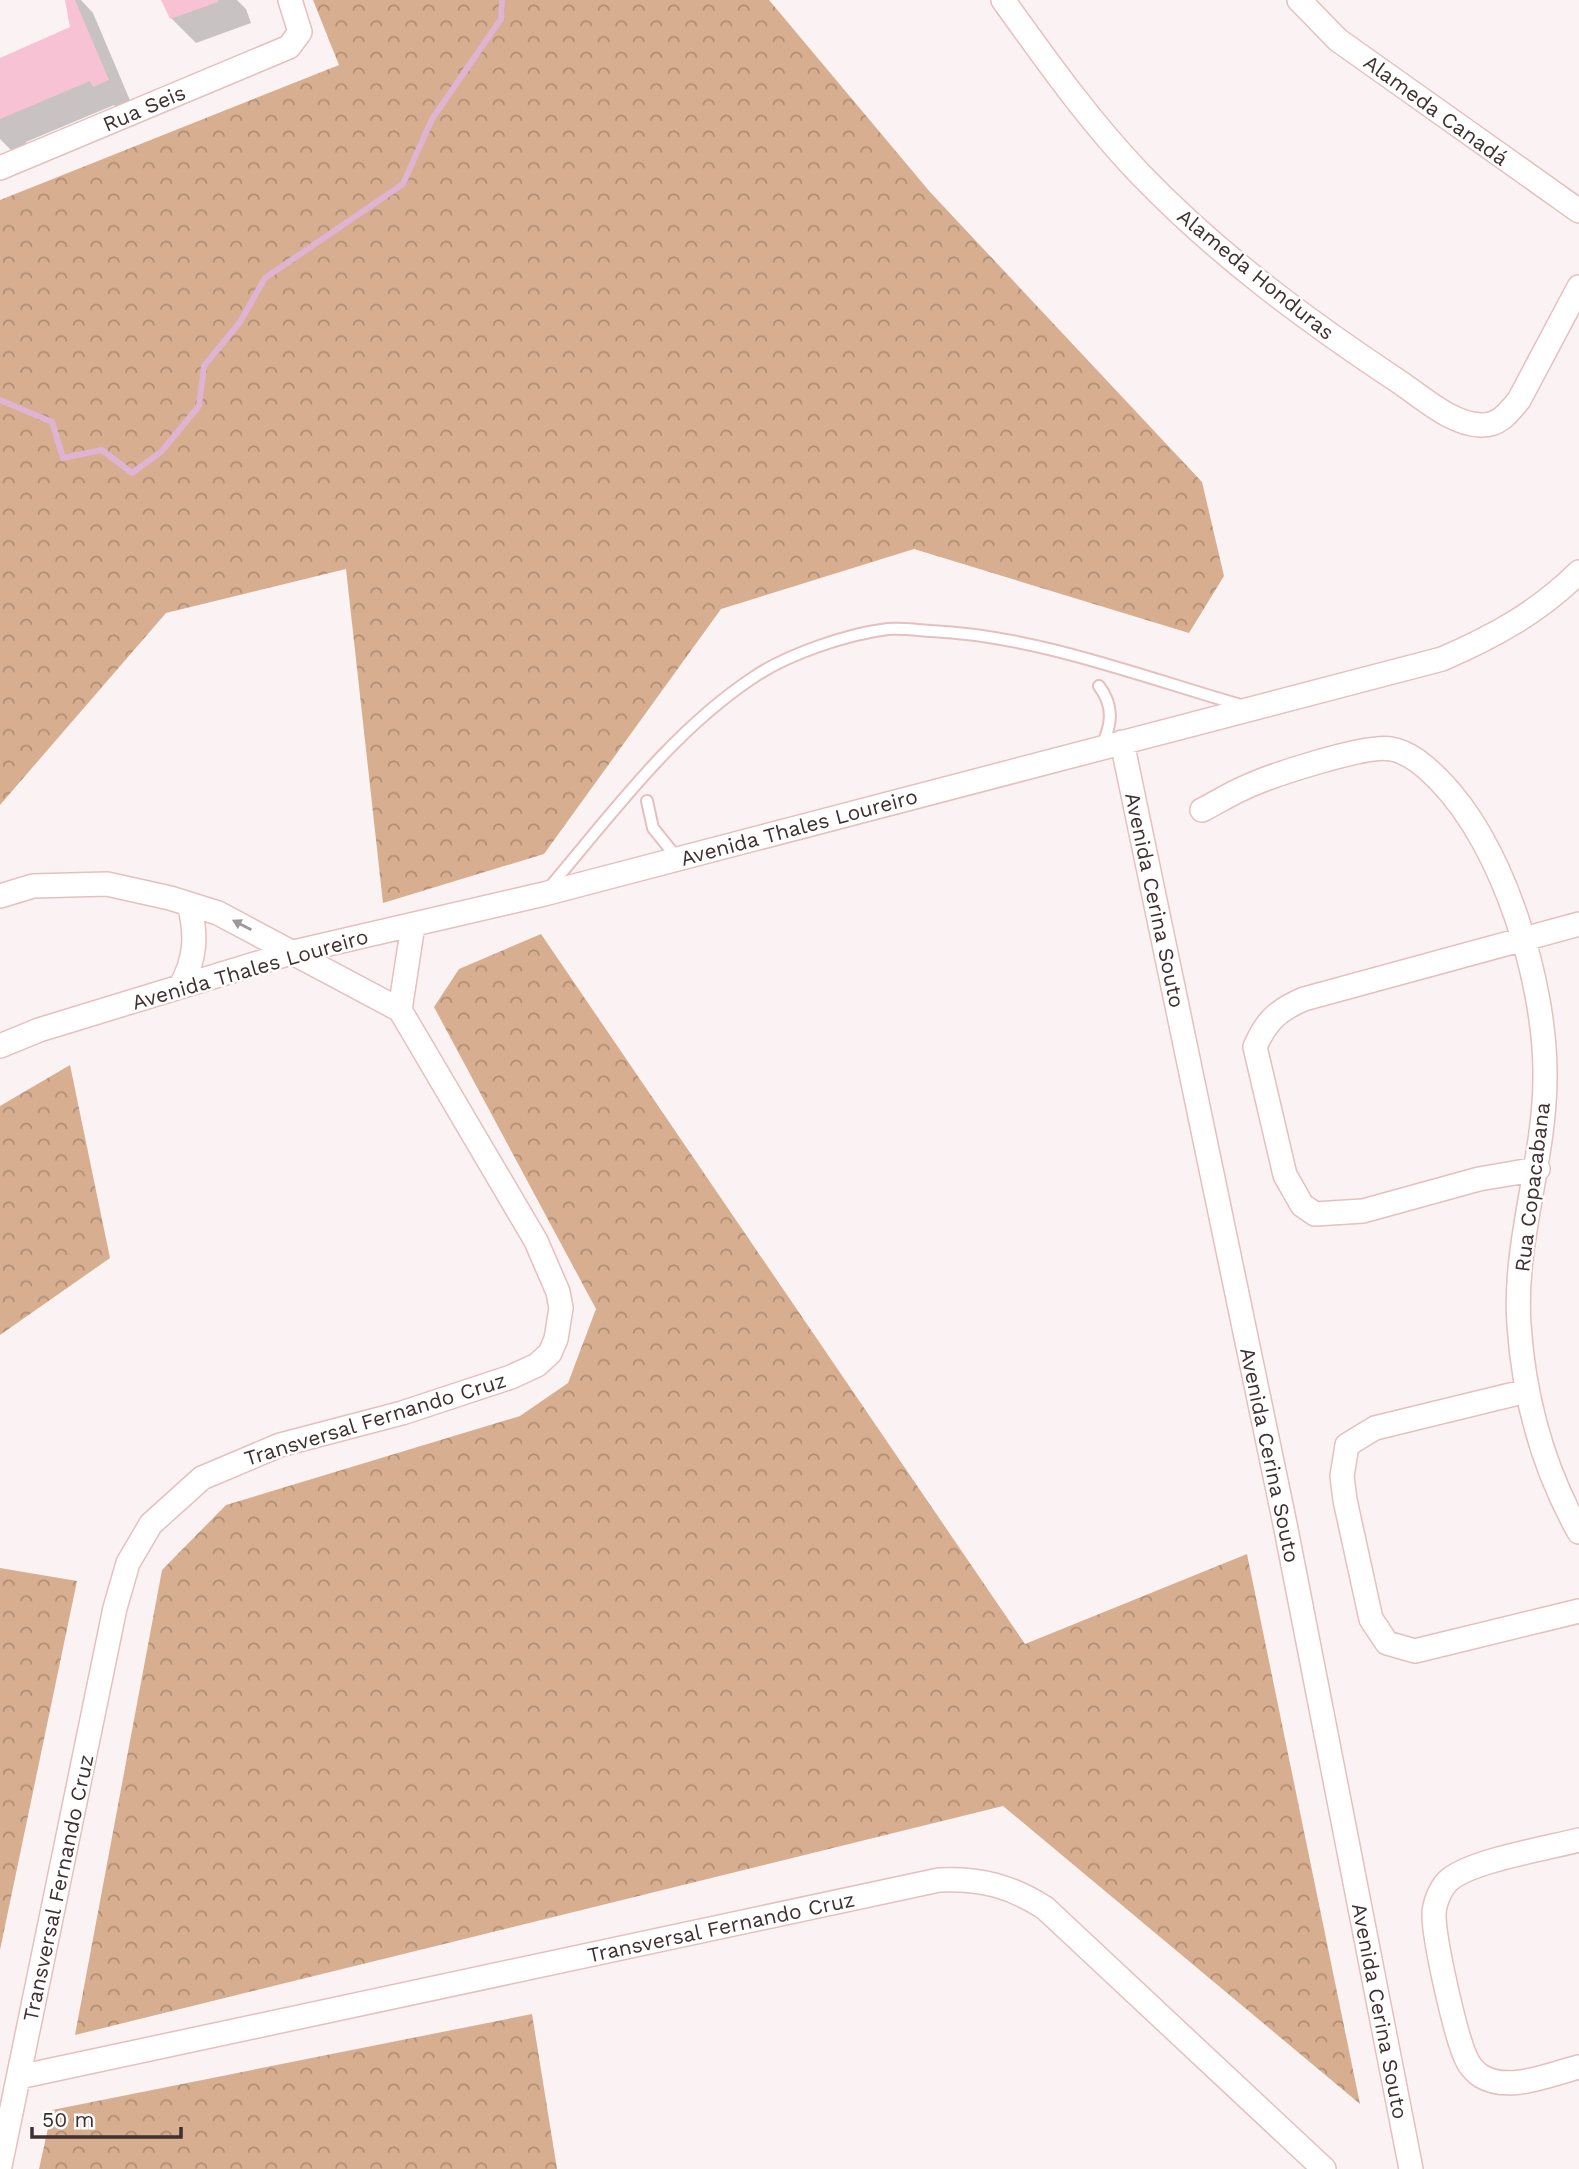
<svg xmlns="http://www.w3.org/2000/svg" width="1579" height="2169" font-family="'Work Sans',sans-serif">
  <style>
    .forest { fill: url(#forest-crowns) }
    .shadow { fill: #0003 }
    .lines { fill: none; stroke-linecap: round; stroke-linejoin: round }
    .stream { stroke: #dfb3d1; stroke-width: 6 }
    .building { fill: #f7c2d3 }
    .lane-casing { stroke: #e6bfbf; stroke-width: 14 }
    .street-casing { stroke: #e6bfbf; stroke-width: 26 }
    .lane { stroke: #fff; stroke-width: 10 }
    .street { stroke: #fff; stroke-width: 23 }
    .oneway { fill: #9f9898 }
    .labels { text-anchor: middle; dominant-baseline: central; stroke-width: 5; stroke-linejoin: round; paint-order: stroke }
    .street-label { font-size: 21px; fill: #3f3030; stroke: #fff }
  </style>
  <defs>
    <pattern id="forest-crowns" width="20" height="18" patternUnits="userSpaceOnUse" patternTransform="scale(1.75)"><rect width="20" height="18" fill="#d7ae8f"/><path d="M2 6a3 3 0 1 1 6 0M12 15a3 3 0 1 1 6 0" fill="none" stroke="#b08e75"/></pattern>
  </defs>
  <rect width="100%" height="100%" fill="#fbf3f3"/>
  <path class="forest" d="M313,0H769L930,192L1202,482L1224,576L1189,633L914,549L721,609L544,854L383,903L346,569L166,613L0,805V200L339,65Z
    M541,934L1025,1644L1247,1554L1360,2104L1003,1806L75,2035L162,1570L226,1505L520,1416L568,1383L596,1309L434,1007L459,969Z
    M70,1065L110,1258L0,1335V1106Z
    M0,1568L77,1581L0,1950Z
    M532,2014L557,2169H39L52,2110Z"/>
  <path class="shadow" d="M67,0H81L93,13L132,105L118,110L114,105L26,142L27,149L14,153L0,139V60L72,28Z
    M163,0H237L246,9L251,23L196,43L171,18Z"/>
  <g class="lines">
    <path class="stream" d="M0,400L52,422L63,458L102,450L132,473L161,452L199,406L204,366L240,322L265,278L403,184L432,119L501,19L502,0"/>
  </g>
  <path class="building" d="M65,0H75L109,80L93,87L90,81L0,119V58L70,27Z
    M161,0H218V2L170,19Z"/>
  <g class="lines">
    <defs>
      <path id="lane" d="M1099,686C1114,706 1112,724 1102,745
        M647,801L653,828L678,859
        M548,889C611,815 672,731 754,677C788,654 847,634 888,629C902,628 917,630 931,631C1038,636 1142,677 1244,706"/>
      <path id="street" d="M1003,0C1046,60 1090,122 1141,175C1218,255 1306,320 1398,381C1422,397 1451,424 1481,425C1499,426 1509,412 1519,400L1579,287
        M1299,0L1338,40L1579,211
        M0,168L289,47L300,32L290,0
        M1122,742L1285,1524L1411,2169
        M1202,810C1216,803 1230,794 1244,788C1269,776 1366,744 1391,749C1410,752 1426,767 1439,780C1504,846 1545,982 1545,1073C1546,1158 1513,1241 1519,1325C1524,1398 1543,1468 1579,1532
        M0,896L33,886L107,884L170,898L218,913L400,1010L536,1241L558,1292L561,1308L556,1339L550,1353L537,1365L511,1377L402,1413L280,1445L202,1478L151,1524L128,1563L115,1608L0,2166
        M180,987C196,959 197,935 189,904
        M400,1010L413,925
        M0,1046L39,1030L294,952L544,894L1442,659C1493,637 1539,612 1579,572
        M1538,1169L1479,1179L1363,1211L1315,1214L1302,1205L1285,1175L1255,1047C1266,1021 1278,1010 1304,999L1579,924
        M1527,1391L1375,1428L1347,1445L1342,1476L1345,1500L1371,1619L1387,1643L1415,1651L1579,1611
        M1579,1840C1548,1848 1469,1861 1448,1881C1440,1889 1434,1904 1434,1915C1434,1940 1456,2039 1467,2060C1469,2065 1476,2073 1481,2076C1509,2093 1550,2074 1579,2067
        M19,2077L939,1880C980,1878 1011,1886 1045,1908L1324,2169"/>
    </defs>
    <use href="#lane" class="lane-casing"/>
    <use href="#street" class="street-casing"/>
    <use href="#lane" class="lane"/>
    <use href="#street" class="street"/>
  </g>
  <defs><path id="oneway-solid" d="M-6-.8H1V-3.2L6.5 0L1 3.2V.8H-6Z" transform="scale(1.75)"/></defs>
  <use class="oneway" href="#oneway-solid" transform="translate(242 925) rotate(-153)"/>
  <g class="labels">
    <g class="street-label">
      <text transform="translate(144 108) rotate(-23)">Rua Seis</text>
      <text transform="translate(1436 110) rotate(36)">Alameda Canadá</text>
      <text transform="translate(1256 274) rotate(39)">Alameda Honduras</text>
      <text transform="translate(799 827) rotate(-15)">Avenida Thales Loureiro</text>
      <text transform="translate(1155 900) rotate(78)">Avenida Cerina Souto</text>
      <text transform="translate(250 969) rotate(-16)">Avenida Thales Loureiro</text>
      <text transform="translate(1532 1187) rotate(-83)">Rua Copacabana</text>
      <text transform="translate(375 1419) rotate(-17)">Transversal Fernando Cruz</text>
      <text transform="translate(1270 1455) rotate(78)">Avenida Cerina Souto</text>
      <text transform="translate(58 1888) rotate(-78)">Transversal Fernando Cruz</text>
      <text transform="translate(721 1927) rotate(-12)">Transversal Fernando Cruz</text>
      <text transform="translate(1380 2011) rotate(79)">Avenida Cerina Souto</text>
    </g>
  </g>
  <path d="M32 2127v10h149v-10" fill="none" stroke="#3f3030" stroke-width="3.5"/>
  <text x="42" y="2127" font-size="21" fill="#3f3030" stroke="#ffffff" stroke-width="5" paint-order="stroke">50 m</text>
</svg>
